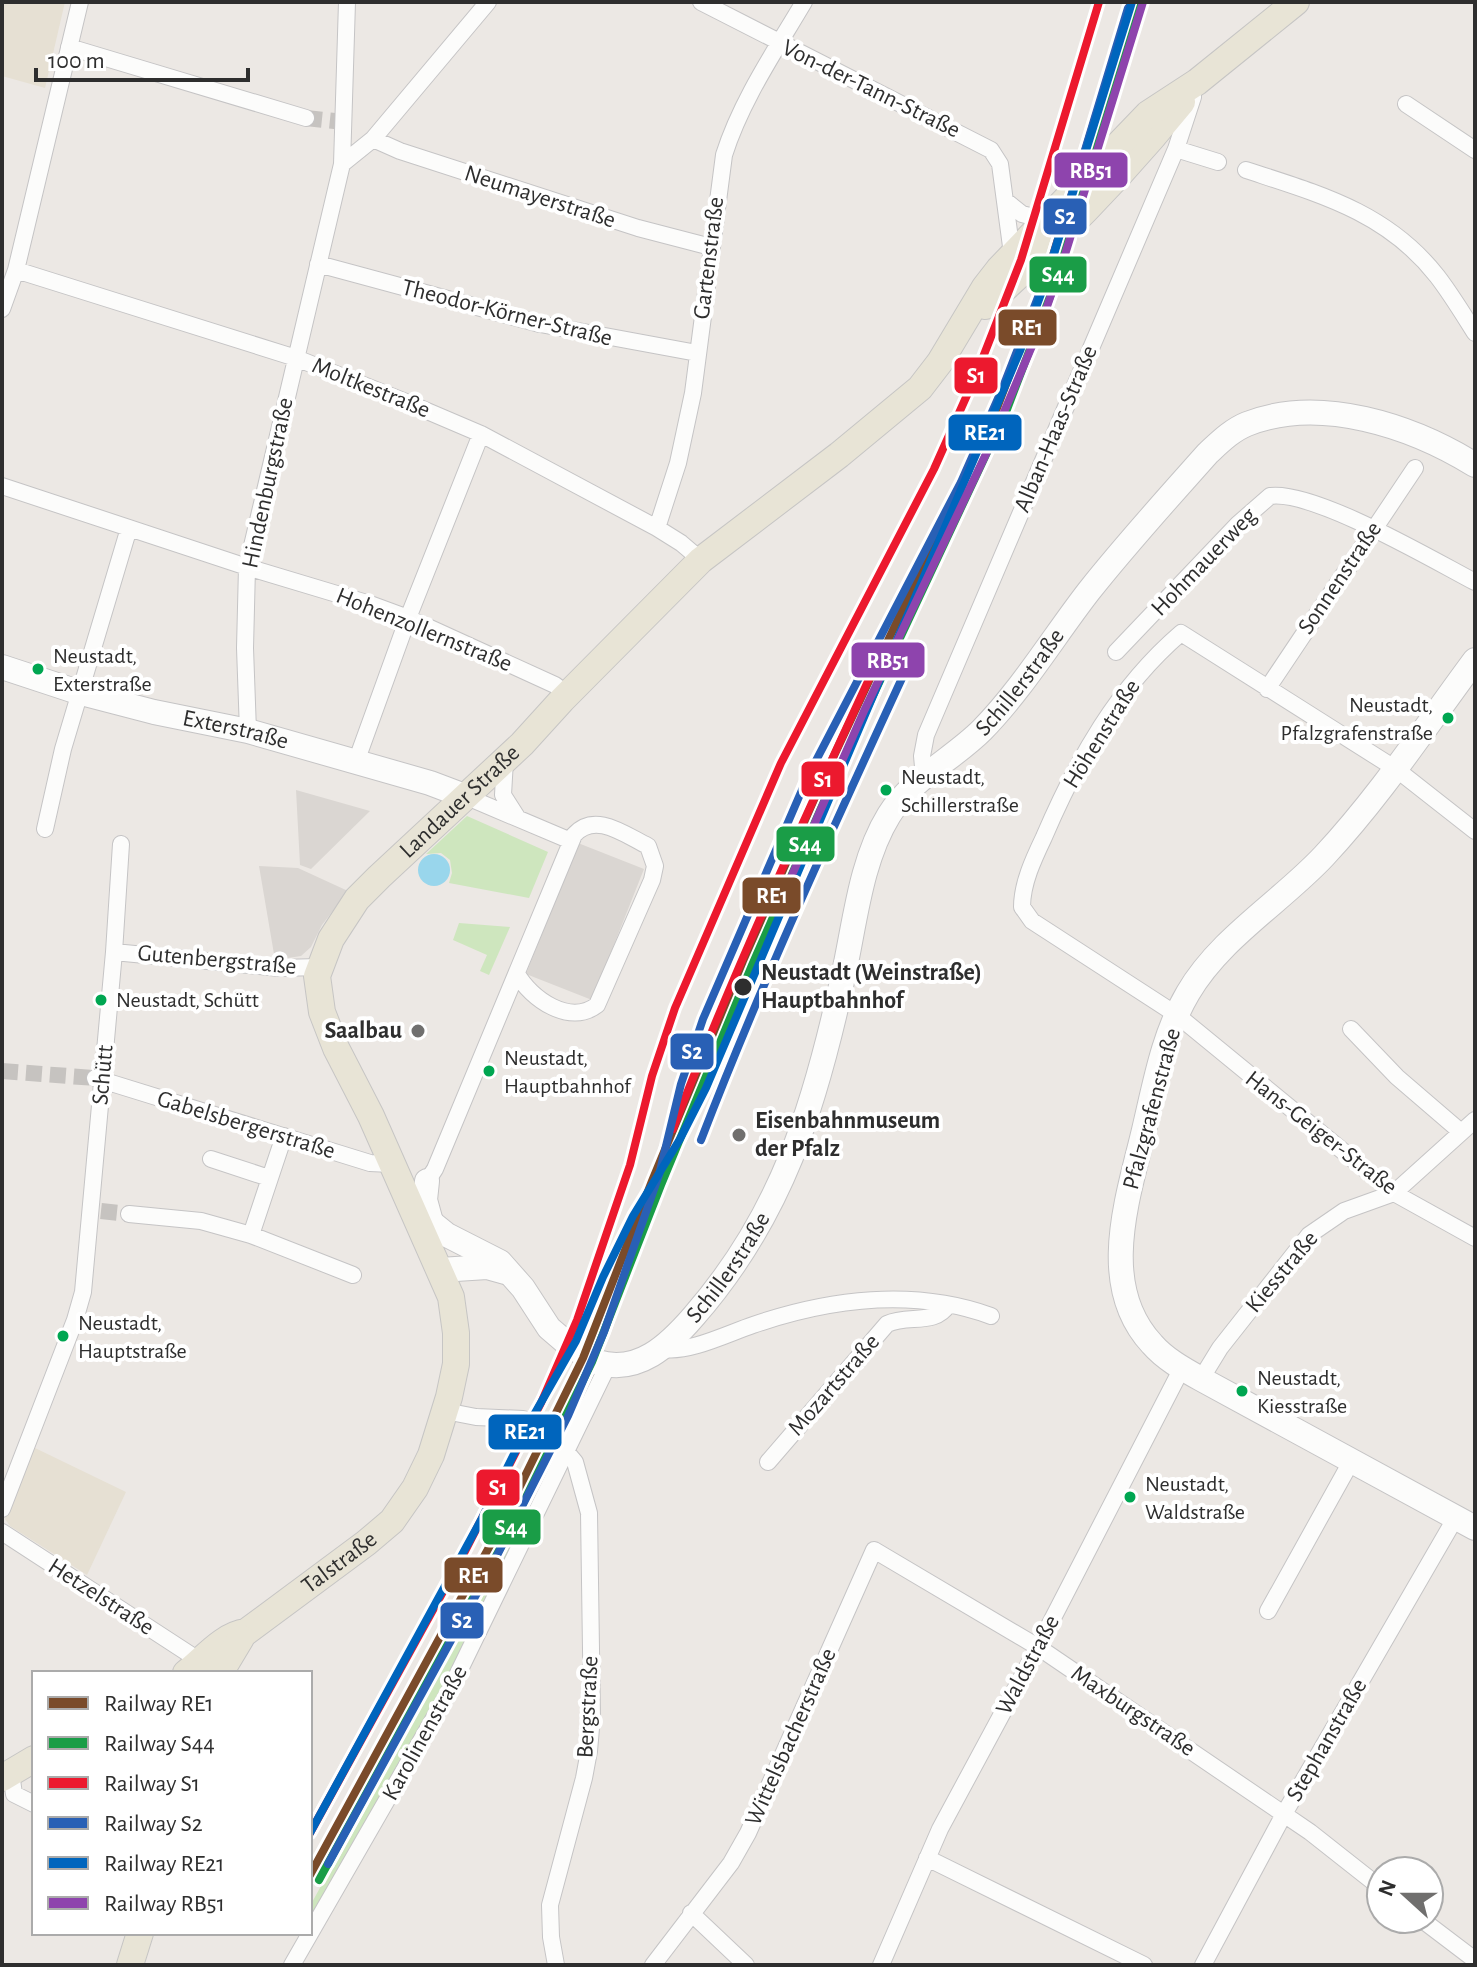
<svg xmlns="http://www.w3.org/2000/svg" width="1477" height="1967" font-family="'Alegreya Sans',sans-serif">
  <style>
    .education { fill: #e6e0d3 }
    .green { fill: #cee6be }
    .plaza { fill: #dad6d2 }
    .water { fill: #99d6ec }
    .lines { fill: none; stroke-linecap: round; stroke-linejoin: round }
    .street-tunnel { stroke: #c6c3c0; stroke-width: 16; stroke-dasharray: 16 8; stroke-linecap: butt }
    .street-casing { stroke: #c5c4c5; stroke-width: 18 }
    .secondary-casing { stroke: #c5c4c5; stroke-width: 26 }
    .primary-casing { stroke: #c6c5c4; stroke-width: 28 }
    .street { stroke: #fcfcfb; stroke-width: 16 }
    .secondary { stroke: #fcfcfb; stroke-width: 24 }
    .primary { stroke: #e8e4d6; stroke-width: 26 }
    .rail { stroke: #dfdfe1; stroke-width: 4 }
    .secondary-bridge-casing { stroke: #c5c4c5; stroke-width: 26; stroke-linecap: butt }
    .secondary-bridge { stroke: #fcfcfb; stroke-width: 24 }
    .rail-1-casing { stroke: #fff; stroke-width: 14 }
    .rail-2-casing { stroke: #fff; stroke-width: 14 }
    .rail-3-casing { stroke: #fff; stroke-width: 14 }
    .rail-4-casing { stroke: #fff; stroke-width: 14 }
    .rail-5-casing { stroke: #fff; stroke-width: 14 }
    .rail-6-casing { stroke: #fff; stroke-width: 14 }
    .rail-1 { stroke: #7a4b2a; stroke-width: 8 }
    .rail-2 { stroke: #1a9d47; stroke-width: 8 }
    .rail-3 { stroke: #ec192e; stroke-width: 8 }
    .rail-4 { stroke: #2960b5; stroke-width: 8 }
    .rail-5 { stroke: #0065bd; stroke-width: 8 }
    .rail-6 { stroke: #8e44ad; stroke-width: 8 }
    .bus-dot { fill: #00a651; stroke: #fff; stroke-width: 3 }
    .stop-dot { fill: #2e2e2e; stroke: #fff; stroke-width: 3 }
    .poi-dot { fill: #706f6e; stroke: #fff; stroke-width: 3 }
    .labels { text-anchor: middle; dominant-baseline: central; stroke-width: 8; stroke-linejoin: round; paint-order: stroke }
    .bus-label { font-size: 22px; fill: #2e2e2e; stroke: #fff; text-anchor: start }
    .street-label { font-size: 24px; fill: #2e2e2e; stroke: #fff }
    .stop-label { font-size: 24px; font-weight: bold; fill: #2e2e2e; stroke: #fff; text-anchor: start }
    .poi-label { font-size: 24px; font-weight: bold; fill: #2e2e2e; stroke: #fff; text-anchor: end }
    .line-badge { stroke: #fff; stroke-width: 3 }
    .badge-label { font-size: 22px; text-anchor: middle; font-weight: bold; fill: #fff }
  </style>
  <rect width="100%" height="100%" fill="#ece8e4"/>
  <path class="education" d="M2,2H65L45,88L2,76Z
    M33,1447L126,1492L87,1575L10,1526L5,1519Z"/>
  <path class="green" d="M467,816L548,852L529,898L449,883L452,873L450,860L441,853L426,854Z
    M459,923L510,927L489,975L480,971L487,955L453,940Z
    M547,1464L551,1466L443,1690L310,1923V1906L472,1611Z"/>
  <path class="plaza" d="M296,790L370,811L311,869L300,865Z
    M578,843L644,869L592,1000L526,974Z
    M259,866L298,868L348,891L322,925L311,947L301,956L275,960Z"/>
  <path class="water" d="M418 870a16 16 0 1 1 32 0a16 16 0 1 1-32 0Z"/>
  <g class="lines">
    <path class="street-tunnel" d="M306,118L344,122
      M2,1071L95,1078
      M101,1211L129,1214"/>
    <defs>
      <path id="street" d="M701,2L991,150L1000,164L1012,254
        M69,47L306,118
        M1406,104L1475,150
        M373,139L400,151L638,228L711,247
        M1176,149L1218,162
        M342,164L373,139L488,2
        M1246,170C1319,194 1387,212 1437,276C1451,294 1463,314 1475,333
        M1007,202L1022,214L1045,220
        M318,264L540,324L697,353
        M16,270L296,358L406,402L481,434L657,528L681,543L701,560
        M2,309L16,270L80,2
        M2,486L247,567L370,604L408,618L555,685L568,695
        M657,528L678,463L693,393L724,155C741,101 775,51 804,2
        M1116,652L1238,524L1270,496C1314,490 1433,560 1475,582
        M1267,689L1415,468
        M248,731L245,648L247,567L342,164L347,2
        M505,760L503,795L517,817
        M356,762L408,618L481,434
        M924,777L922,756L926,735L1176,149L1193,97
        M467,797L571,841
        M45,829L63,749L129,528
        M1475,831L1396,769L1181,633C1117,688 1077,760 1044,837C1034,858 1022,883 1022,907L1032,921L1177,1015L1394,1193L1475,1238
        M114,952L279,968L320,967
        M1351,1029L1397,1077L1461,1132
        M95,1078L370,1163L391,1164
        M211,1159L269,1178
        M422,1189L435,1169L574,835C595,811 625,835 648,846L655,866L652,880L597,1005C570,1026 531,999 517,974
        M129,1214L201,1221L251,1235L353,1275
        M251,1235L284,1136
        M664,1349C689,1353 729,1333 753,1325C829,1299 914,1288 991,1316
        M1201,1379L1220,1348L1309,1235L1344,1211L1394,1193L1475,1120
        M445,1411L476,1417L523,1419
        M768,1462L887,1324C908,1314 935,1326 948,1305
        M2,1509L75,1320L83,1292L114,952L121,844
        M2,1532L200,1661
        M1268,1611L1352,1460
        M11,1773L14,1794L34,1804
        M927,1858L1144,1965
        M691,1913L746,1965
        M1421,1919L1475,1960
        M292,1965L449,1692L608,1365
        M556,1965L551,1937L550,1905L584,1778L589,1751L592,1717L589,1513L575,1462L565,1450
        M653,1965L731,1863L748,1833L874,1550L1038,1647L1310,1832L1381,1888
        M881,1965L940,1829L1038,1647L1182,1368
        M1203,1965L1284,1814L1456,1517"/>
      <g id="secondary">
        <path d="M1475,660C1426,726 1380,796 1324,856C1281,902 1220,938 1188,993C1163,1035 1155,1084 1144,1130C1128,1198 1097,1285 1152,1344C1165,1359 1183,1369 1201,1379L1475,1528"/>
        <path id="s1" d="M2,667L81,693L154,712L248,731L430,783L467,797"/>
        <path d="M427,1181L425,1200L431,1222"/>
        <path d="M411,1206L447,1235L500,1262L523,1288L549,1328L570,1346"/>
        <path d="M440,1270L487,1267L505,1272"/>
        <path id="s2" d="M597,1362C638,1375 669,1345 694,1316C782,1215 815,1106 843,977C855,924 860,862 889,815C911,779 953,759 982,730C1023,688 1054,636 1089,591C1127,543 1168,498 1208,453C1220,442 1232,430 1247,424C1320,395 1412,426 1475,465"/>
      </g>
      <g id="primary">
        <path d="M985,306C1055,244 1123,175 1182,102"/>
        <path id="s3" d="M186,1673C204,1659 223,1635 246,1632L366,1543L392,1521L415,1488L431,1455L449,1397L456,1364V1333L451,1297L371,1116L336,1048L322,1012L317,976L331,939L357,899L379,877L522,744L562,700L701,560L839,455L920,388L940,362L985,287L999,269L1148,114L1197,82L1296,2"/>
        <path d="M220,1673L241,1638"/>
        <path d="M2,1778L34,1759"/>
        <path d="M130,1965L140,1933"/>
      </g>
    </defs>
    <use href="#street" class="street-casing"/>
    <use href="#secondary" class="secondary-casing"/>
    <use href="#primary" class="primary-casing"/>
    <use href="#street" class="street"/>
    <use href="#secondary" class="secondary"/>
    <use href="#primary" class="primary"/>
    <path class="rail" d="M583,1358L616,1243"/>
    <defs>
      <path id="secondary-bridge" d="M570,1346L597,1362"/>
    </defs>
    <use href="#secondary-bridge" class="secondary-bridge-casing"/>
    <use href="#secondary-bridge" class="secondary-bridge"/>
    <defs>
      <path id="rail-1" d="M310,1875L499,1529L583,1358L652,1181L743,961L824,777L997,408L1046,278L1131,2"/>
      <path id="rail-2" d="M319,1880L508,1534L592,1362L661,1185L752,965L833,781L1006,412L1056,281L1141,5"/>
      <path id="rail-3" d="M673,1129C735,967 809,809 882,651
        M310,1833L460,1561L541,1403L577,1320L630,1165L652,1076L675,1008L781,763L934,469L976,375L1021,260L1099,2"/>
      <path id="rail-4" d="M701,1140C763,979 836,821 909,663
        M328,1864L487,1575L568,1416L604,1332L659,1175L681,1084L703,1019L808,776L961,482L1003,387L1049,269L1128,8"/>
      <path id="rail-5" d="M310,1833L481,1520L531,1420L576,1341L603,1277L633,1216L680,1139L706,1088L1020,351L1045,283L1132,2"/>
      <path id="rail-6" d="M792,875L864,711L987,452L1038,332L1063,261L1143,2"/>
    </defs>
    <use href="#rail-1" class="rail-1-casing"/>
    <use href="#rail-2" class="rail-2-casing"/>
    <use href="#rail-3" class="rail-3-casing"/>
    <use href="#rail-4" class="rail-4-casing"/>
    <use href="#rail-5" class="rail-5-casing"/>
    <use href="#rail-6" class="rail-6-casing"/>
    <use href="#rail-1" class="rail-1"/>
    <use href="#rail-2" class="rail-2"/>
    <use href="#rail-3" class="rail-3"/>
    <use href="#rail-4" class="rail-4"/>
    <use href="#rail-5" class="rail-5"/>
    <use href="#rail-6" class="rail-6"/>
  </g>
  <g class="bus-dot">
    <circle cx="38" cy="669" r="7"/>
    <circle cx="1448" cy="718" r="7"/>
    <circle cx="886" cy="790" r="7"/>
    <circle cx="101" cy="1000" r="7"/>
    <circle cx="489" cy="1071" r="7"/>
    <circle cx="63" cy="1336" r="7"/>
    <circle cx="1242" cy="1391" r="7"/>
    <circle cx="1130" cy="1497" r="7"/>
  </g>
  <circle class="stop-dot" cx="743" cy="987" r="10"/>
  <g class="poi-dot">
    <circle cx="418" cy="1031" r="8"/>
    <circle cx="739" cy="1135" r="8"/>
  </g>
  <g class="labels">
    <g class="bus-label">
      <text x="53" y="656">Neustadt,<tspan x="53" dy="28">Exterstraße</tspan></text>
      <text x="1433" y="705" text-anchor="end">Neustadt,<tspan x="1433" dy="28">Pfalzgrafenstraße</tspan></text>
      <text x="901" y="777">Neustadt,<tspan x="901" dy="28">Schillerstraße</tspan></text>
      <text x="116" y="1000">Neustadt, Schütt</text>
      <text x="504" y="1058">Neustadt,<tspan x="504" dy="28">Hauptbahnhof</tspan></text>
      <text x="78" y="1323">Neustadt,<tspan x="78" dy="28">Hauptstraße</tspan></text>
      <text x="1257" y="1378">Neustadt,<tspan x="1257" dy="28">Kiesstraße</tspan></text>
      <text x="1145" y="1484">Neustadt,<tspan x="1145" dy="28">Waldstraße</tspan></text>
    </g>
    <g class="street-label">
      <text transform="translate(871 89) rotate(26)">Von-der-Tann-Straße</text>
      <text transform="translate(540 197) rotate(18)">Neumayerstraße</text>
      <text transform="translate(709 258) rotate(-83)">Gartenstraße</text>
      <text transform="translate(507 313) rotate(14)">Theodor-Körner-Straße</text>
      <text transform="translate(371 388) rotate(22)">Moltkestraße</text>
      <text transform="translate(1056 429) rotate(-67)">Alban-Haas-Straße</text>
      <text transform="translate(268 483) rotate(-78)">Hindenburgstraße</text>
      <text transform="translate(1204 562) rotate(-46)">Hohmauerweg</text>
      <text transform="translate(1340 578) rotate(-56)">Sonnenstraße</text>
      <text transform="translate(424 630) rotate(22)">Hohenzollernstraße</text>
      <text stroke="none"><textPath href="#s2" startOffset="846">Schillerstraße</textPath></text>
      <text stroke="none"><textPath href="#s1" startOffset="242">Exterstraße</textPath></text>
      <text transform="translate(1102 734) rotate(-58)">Höhenstraße</text>
      <text stroke="none"><textPath href="#s3" startOffset="1074">Landauer Straße</textPath></text>
      <text transform="translate(217 960) rotate(5)">Gutenbergstraße</text>
      <text transform="translate(103 1075) rotate(-85)">Schütt</text>
      <text transform="translate(1152 1109) rotate(-75)">Pfalzgrafenstraße</text>
      <text transform="translate(246 1125) rotate(17)">Gabelsbergerstraße</text>
      <text transform="translate(1321 1133) rotate(38)">Hans-Geiger-Straße</text>
      <text stroke="none"><textPath href="#s2" startOffset="174">Schillerstraße</textPath></text>
      <text transform="translate(1282 1272) rotate(-50)">Kiesstraße</text>
      <text transform="translate(834 1385) rotate(-49)">Mozartstraße</text>
      <text stroke="none"><textPath href="#s3" startOffset="190">Talstraße</textPath></text>
      <text transform="translate(101 1597) rotate(33)">Hetzelstraße</text>
      <text transform="translate(1028 1665) rotate(-62)">Waldstraße</text>
      <text transform="translate(588 1707) rotate(-87)">Bergstraße</text>
      <text transform="translate(1133 1711) rotate(34)">Maxburgstraße</text>
      <text transform="translate(425 1733) rotate(-61)">Karolinenstraße</text>
      <text transform="translate(791 1737) rotate(-66)">Wittelsbacherstraße</text>
      <text transform="translate(1327 1740) rotate(-60)">Stephanstraße</text>
    </g>
    <g class="stop-label">
      <text x="761" y="973">Neustadt (Weinstraße)<tspan x="761" dy="28">Hauptbahnhof</tspan></text>
    </g>
    <g class="poi-label">
      <text x="402" y="1031">Saalbau</text>
      <text x="755" y="1121" text-anchor="start">Eisenbahnmuseum<tspan x="755" dy="28">der Pfalz</tspan></text>
    </g>
  </g>
  <g class="line-badge">
    <rect x="1053" y="151" width="76" height="38" rx="8" fill="#8e44ad"/>
    <rect x="1042" y="197" width="46" height="39" rx="8" fill="#2960b5"/>
    <rect x="1028" y="255" width="60" height="39" rx="8" fill="#1a9d47"/>
    <rect x="997" y="308" width="61" height="39" rx="8" fill="#7a4b2a"/>
    <rect x="953" y="356" width="46" height="39" rx="8" fill="#ec192e"/>
    <rect x="947" y="413" width="76" height="39" rx="8" fill="#0065bd"/>
    <rect x="850" y="641" width="76" height="38" rx="8" fill="#8e44ad"/>
    <rect x="800" y="760" width="46" height="38" rx="8" fill="#ec192e"/>
    <rect x="775" y="825" width="61" height="38" rx="8" fill="#1a9d47"/>
    <rect x="741" y="876" width="61" height="39" rx="8" fill="#7a4b2a"/>
    <rect x="669" y="1032" width="46" height="39" rx="8" fill="#2960b5"/>
    <rect x="487" y="1413" width="76" height="38" rx="8" fill="#0065bd"/>
    <rect x="475" y="1468" width="46" height="39" rx="8" fill="#ec192e"/>
    <rect x="481" y="1508" width="61" height="38" rx="8" fill="#1a9d47"/>
    <rect x="443" y="1556" width="61" height="38" rx="8" fill="#7a4b2a"/>
    <rect x="439" y="1601" width="46" height="39" rx="8" fill="#2960b5"/>
  </g>
  <g class="badge-label">
    <text x="1091" y="178">RB51</text>
    <text x="1065" y="224">S2</text>
    <text x="1058" y="282">S44</text>
    <text x="1027" y="335">RE1</text>
    <text x="976" y="383">S1</text>
    <text x="985" y="440">RE21</text>
    <text x="888" y="668">RB51</text>
    <text x="823" y="787">S1</text>
    <text x="805" y="852">S44</text>
    <text x="772" y="903">RE1</text>
    <text x="692" y="1059">S2</text>
    <text x="525" y="1439">RE21</text>
    <text x="498" y="1495">S1</text>
    <text x="511" y="1535">S44</text>
    <text x="474" y="1583">RE1</text>
    <text x="462" y="1628">S2</text>
  </g>
  <rect width="1477" height="1967" fill="none" stroke="#2e2e2e" stroke-width="8"/>
  <rect x="32" y="1671" width="280" height="264" fill="#ffffff" stroke="#ababab" stroke-width="2"/>
  <rect x="48" y="1697" width="40" height="12" fill="#7a4b2a" stroke="#ababab" stroke-width="2"/>
  <text x="104" y="1711" font-size="24" fill="#2e2e2e">Railway RE1</text>
  <rect x="48" y="1737" width="40" height="12" fill="#1a9d47" stroke="#ababab" stroke-width="2"/>
  <text x="104" y="1751" font-size="24" fill="#2e2e2e">Railway S44</text>
  <rect x="48" y="1777" width="40" height="12" fill="#ec192e" stroke="#ababab" stroke-width="2"/>
  <text x="104" y="1791" font-size="24" fill="#2e2e2e">Railway S1</text>
  <rect x="48" y="1817" width="40" height="12" fill="#2960b5" stroke="#ababab" stroke-width="2"/>
  <text x="104" y="1831" font-size="24" fill="#2e2e2e">Railway S2</text>
  <rect x="48" y="1857" width="40" height="12" fill="#0065bd" stroke="#ababab" stroke-width="2"/>
  <text x="104" y="1871" font-size="24" fill="#2e2e2e">Railway RE21</text>
  <rect x="48" y="1897" width="40" height="12" fill="#8e44ad" stroke="#ababab" stroke-width="2"/>
  <text x="104" y="1911" font-size="24" fill="#2e2e2e">Railway RB51</text>
  <g transform="translate(1405 1895) rotate(291)"><circle r="38" fill="#ffffff" stroke="#ababab" stroke-width="2"/>
  <path d="M0-6L14 30L0 20L-14 30Z" fill="#706f6e"/>
  <text y="-12" font-size="22" font-weight="bold" text-anchor="middle" fill="#2e2e2e">N</text>
  </g>
  <path d="M36 68v12h212v-12" fill="none" stroke="#2e2e2e" stroke-width="4"/>
  <text x="48" y="68" font-size="24" fill="#2e2e2e" stroke="#ffffff" stroke-width="6" paint-order="stroke">100 m</text>
</svg>
